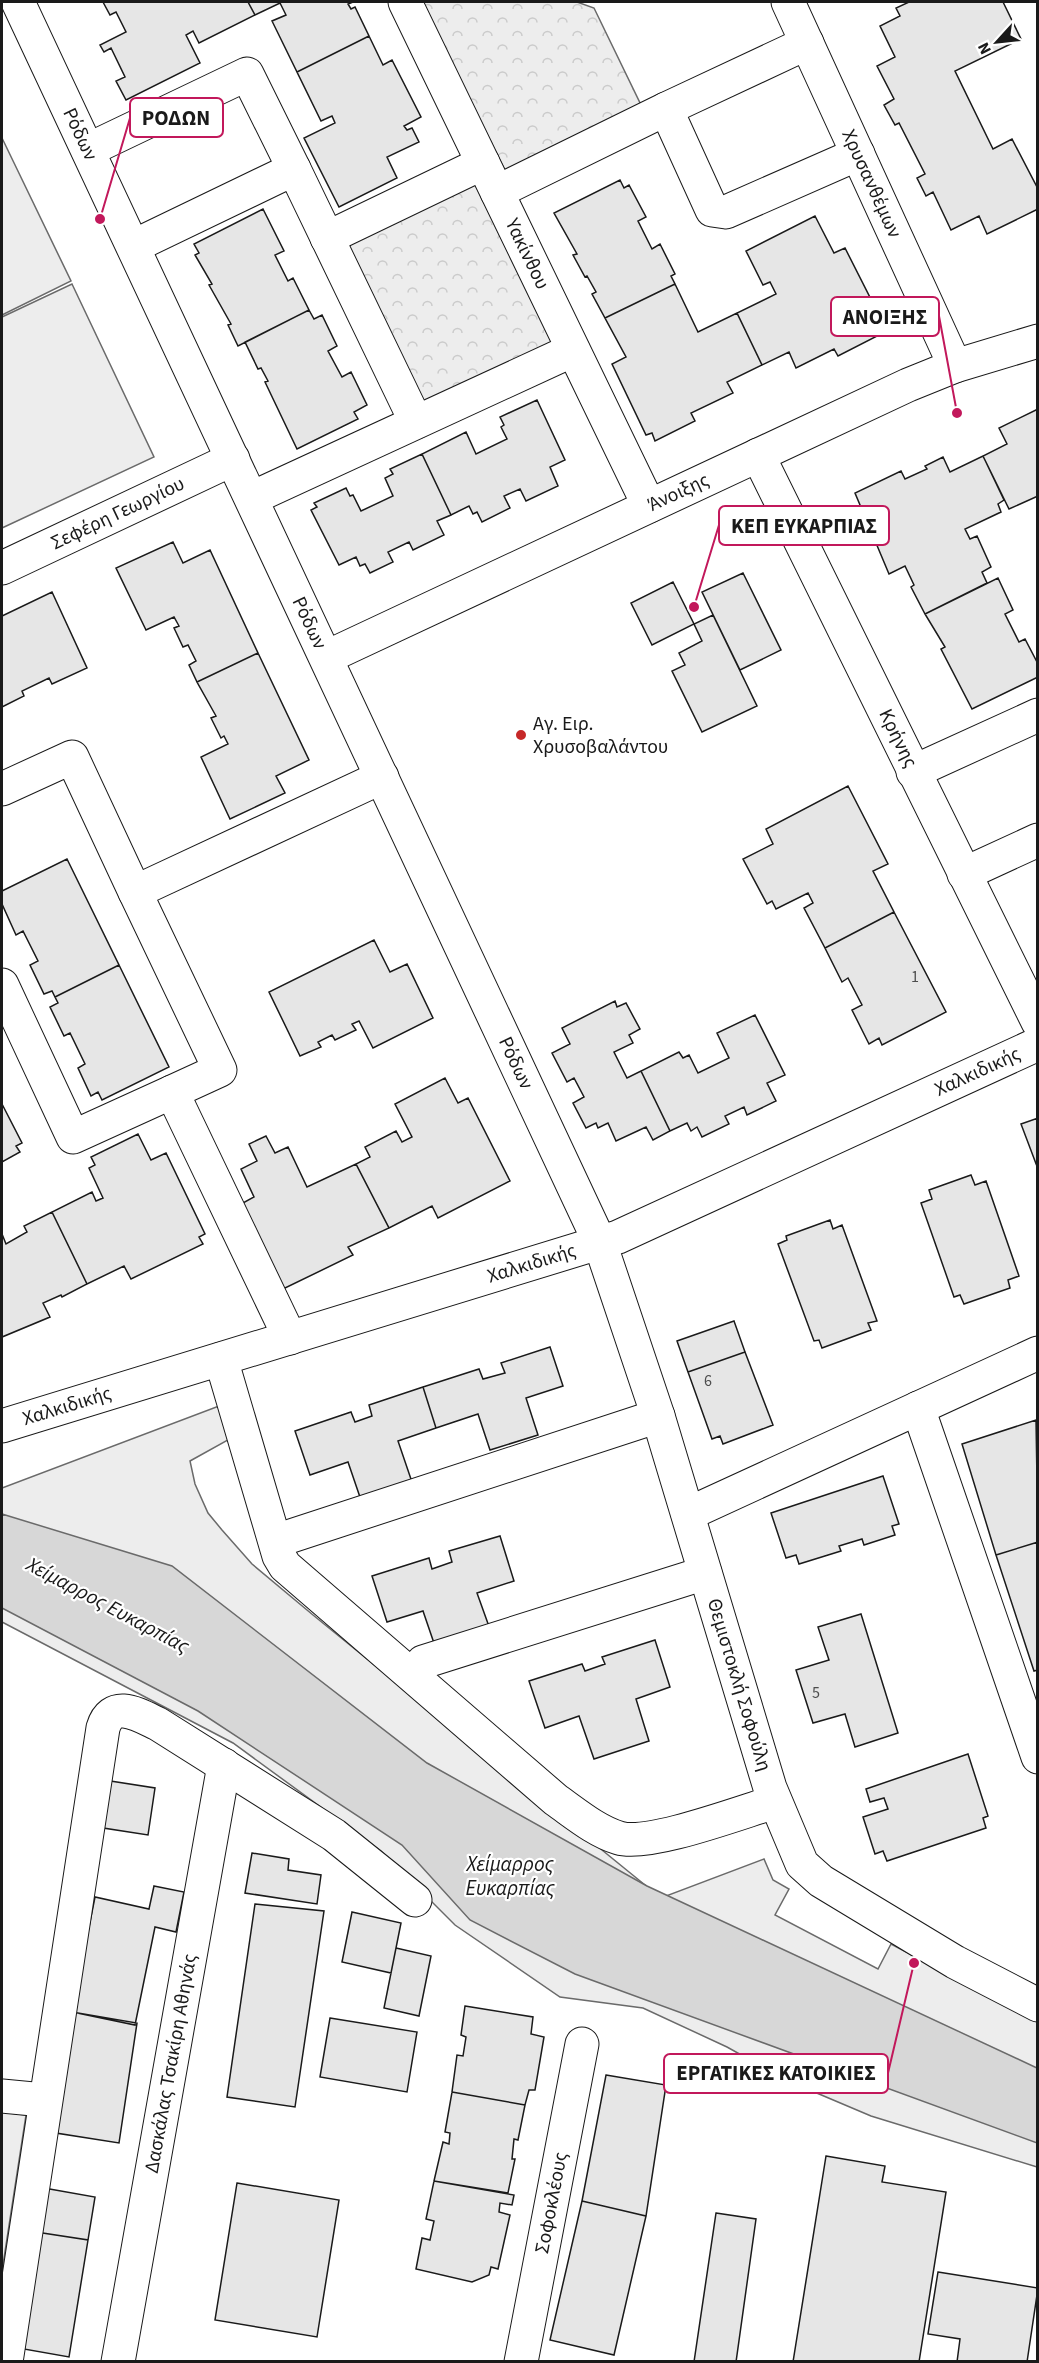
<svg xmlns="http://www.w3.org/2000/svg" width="1039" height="2363" font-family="'Source Sans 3',sans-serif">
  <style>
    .built { fill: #ededed; stroke: #6a6a6a; stroke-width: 1.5 }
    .park { fill: url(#park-crowns); stroke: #6a6a6a; stroke-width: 1.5 }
    .water { fill: #d7d7d7; stroke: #6a6a6a; stroke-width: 1.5 }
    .building { fill: #e6e6e6; stroke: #1a1a1a; stroke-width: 1.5 }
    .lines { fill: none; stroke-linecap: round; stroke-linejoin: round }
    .minor-casing { stroke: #1a1a1a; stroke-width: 35 }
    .minor { stroke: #fff; stroke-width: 33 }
    .poi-dot { fill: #c62828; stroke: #fff; stroke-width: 2 }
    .labels { text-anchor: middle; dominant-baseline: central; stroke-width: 4.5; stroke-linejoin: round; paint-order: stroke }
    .number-label { font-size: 16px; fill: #4d4d4d }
    .street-label { font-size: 20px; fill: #1a1a1a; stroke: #fff }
    .poi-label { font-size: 20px; fill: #1a1a1a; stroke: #fff; text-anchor: start }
    .water-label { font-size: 21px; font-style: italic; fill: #1a1a1a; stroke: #fff }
    .leader { fill: none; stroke: #c2185b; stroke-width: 2 }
    .callout-dot { fill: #c2185b; stroke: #fff; stroke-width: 2 }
    .callout { fill: #fff; stroke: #c2185b; stroke-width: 2 }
    .callout-label { font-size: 21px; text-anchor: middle; font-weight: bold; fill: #1a1a1a }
  </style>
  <defs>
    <pattern id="park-crowns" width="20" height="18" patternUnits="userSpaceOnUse" patternTransform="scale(1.5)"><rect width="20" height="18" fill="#ededed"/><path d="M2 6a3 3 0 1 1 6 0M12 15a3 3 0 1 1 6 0" fill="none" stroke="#cbcbcb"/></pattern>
  </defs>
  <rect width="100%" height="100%" fill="#fff"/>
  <path class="built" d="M2,138L71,281L2,315Z
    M72,284L154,457L2,528V317Z
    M219,1406L228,1440L190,1461L195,1484L208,1513L222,1530L252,1564L313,1615L661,1898L764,1859L773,1880L789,1889L775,1915L878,1969L891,1944L1037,2021V2167L871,2116L786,2080L727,2047L643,2008L560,1997L455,1925L381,1851L233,1743L2,1622V1488Z
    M2,2112L26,2115L2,2271Z"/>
  <path class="park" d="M421,2H577L594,8L641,105L505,170Z
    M473,180L554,346L421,410L341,245Z"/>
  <path class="water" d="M2,1514L172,1566L427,1763L647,1886L1037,2068V2143L575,1974L470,1920L402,1845L198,1711L2,1608Z"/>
  <path class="building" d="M103,2H248L255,15L199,43L193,31L186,35L200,63L126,100L116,81L125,77L111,48L104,52L100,45L126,32L116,12L110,15Z
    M248,2H353L348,4L351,9L355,7L369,36L297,72L272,21L286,15L280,3L255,15Z
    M909,2H1003L1021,39L955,71L993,149L1012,139L1038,189V209L987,234L979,216L951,230L933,192L926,196L917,178L925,174L899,123L895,125L884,105L894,99L877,66L895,57L880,26L900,16L896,8Z
    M369,36L383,65L392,60L421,117L404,126L407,130L412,128L419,142L387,157L397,178L339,207L304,138L335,123L332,116L321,121L297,72Z
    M620,180L624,188L629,185L646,217L638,221L652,249L660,244L675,274L671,276L675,284L605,318L592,294L596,292L587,276L585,277L573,255L577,254L554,213Z
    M263,209L284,251L275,255L288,281L293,278L309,310L238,346L228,325L231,324L209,285L212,284L195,255L199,253L194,244Z
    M815,216L834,253L845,248L887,331L838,356L834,349L796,368L789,352L762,365L737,313L776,294L770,282L763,285L746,251Z
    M675,284L698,332L737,313L762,365L727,382L733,393L691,413L695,421L655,441L652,433L646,435L612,364L626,357L605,318Z
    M309,310L314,319L322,315L337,346L328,351L342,377L351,372L367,405L354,412L358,419L297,449L265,382L268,381L261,368L258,369L245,342Z
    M537,400L565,460L550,467L558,486L526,501L520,489L504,496L510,508L482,522L477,512L473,514L469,506L451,515L422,454L466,432L476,454L507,439L501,427L504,425L500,417Z
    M1038,409V496L1009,509L983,456L1007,444L999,428Z
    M422,454L451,515L437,521L444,535L413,550L409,542L388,552L393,562L370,573L365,564L360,566L356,557L339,565L311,510L317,507L314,503L346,488L350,496L353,495L361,511L393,496L385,478L393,474L390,469Z
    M983,456L1004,500L998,504L1001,512L965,529L970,539L977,536L991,567L982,572L987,583L925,614L911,587L914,585L905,566L889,574L855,493L901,471L905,479L927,469L925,466L943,457L950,472Z
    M173,542L183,563L210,550L258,653L197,682L189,665L196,661L188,645L183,647L174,628L179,626L174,617L146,630L116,568Z
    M743,573L781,650L740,670L702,592Z
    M998,578L1013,610L1005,614L1019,642L1025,639L1038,664V677L972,709L941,649L945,647L925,614Z
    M673,582L694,624L652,645L631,603Z
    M52,592L87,668L52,684L49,678L22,691L24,696L2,707V616Z
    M713,615L757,706L702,732L672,671L685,665L679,653L702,641L694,624Z
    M258,653L309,760L276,776L285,793L230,819L201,757L228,744L224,736L221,738L211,718L216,716L197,682Z
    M848,786L888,864L873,871L894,912L825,948L804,908L813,903L808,893L776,909L772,901L767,904L743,859L773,844L766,829Z
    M67,859L119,965L55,997L52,991L44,994L30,965L38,961L23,931L16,935L2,904V891Z
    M894,912L946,1012L882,1045L879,1038L869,1044L852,1010L862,1005L848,978L842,982L825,948Z
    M374,940L390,972L407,964L433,1018L373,1048L359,1021L352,1024L356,1030L335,1040L332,1035L318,1042L321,1047L300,1056L269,992Z
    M119,965L169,1067L102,1100L98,1092L91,1096L78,1068L85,1064L70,1033L64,1036L50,1007L58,1003L55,997Z
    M615,1001L617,1007L626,1003L640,1029L629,1035L633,1043L614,1052L627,1078L641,1071L670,1131L653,1140L646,1127L616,1141L608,1123L598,1128L596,1123L586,1128L573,1103L584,1097L574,1078L567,1082L552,1053L570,1044L562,1028Z
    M755,1015L785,1075L767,1083L776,1101L747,1115L744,1107L725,1116L729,1124L702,1137L697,1127L691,1131L687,1123L670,1131L641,1071L679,1052L683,1058L689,1055L698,1073L729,1058L717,1033Z
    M445,1078L458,1103L468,1098L510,1181L438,1218L432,1206L389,1228L356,1164L370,1157L365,1147L396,1131L402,1142L412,1137L395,1104Z
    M2,1104L22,1143L16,1146L20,1152L2,1162Z
    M1038,1118V1169L1021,1124Z
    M138,1134L151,1160L166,1153L205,1234L199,1237L203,1244L131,1279L124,1266L87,1284L52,1212L92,1192L96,1201L103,1198L89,1168L95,1165L91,1157Z
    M266,1136L275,1153L288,1147L307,1187L356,1164L389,1228L348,1247L353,1255L283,1289L241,1204L254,1197L241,1169L257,1161L249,1144Z
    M971,1175L975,1185L986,1181L1019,1276L1008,1280L1010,1288L964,1304L960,1295L954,1297L921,1203L932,1199L929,1190Z
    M52,1212L87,1284L62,1297L61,1295L43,1303L50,1317L2,1337V1234L6,1244L27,1232L24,1226Z
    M830,1220L833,1229L842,1225L877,1321L868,1323L871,1330L822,1348L819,1340L814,1341L778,1244L787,1240L786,1236Z
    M734,1321L745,1352L688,1372L677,1341Z
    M550,1347L563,1386L526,1398L538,1435L490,1450L478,1414L436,1428L423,1387L479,1369L483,1379L505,1373L501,1363Z
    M745,1352L773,1425L723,1444L720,1436L712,1439L688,1372Z
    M423,1387L436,1428L398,1441L413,1485L362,1503L348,1462L310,1475L295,1431L351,1412L355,1422L372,1416L369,1405Z
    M1036,1420L1038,1542L996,1555L962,1444Z
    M883,1476L899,1524L892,1526L895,1535L864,1545L862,1539L839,1546L841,1551L799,1564L796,1555L786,1558L771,1513Z
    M500,1536L514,1581L477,1593L491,1632L436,1649L423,1611L387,1622L372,1576L429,1558L432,1569L452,1562L449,1551Z
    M1038,1542V1670L1034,1671L996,1555Z
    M861,1614L898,1733L855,1747L845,1714L813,1723L796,1670L829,1660L818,1627Z
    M655,1640L670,1687L636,1699L649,1741L594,1759L579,1716L545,1728L529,1681L582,1664L585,1671L605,1664L602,1657Z
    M968,1754L988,1816L983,1818L986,1828L887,1861L883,1851L875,1854L863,1817L888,1809L884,1798L870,1802L866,1789Z
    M104,1780L155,1788L148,1835L97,1827Z
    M252,1853L289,1859L288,1870L321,1875L317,1904L245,1893Z
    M154,1886L184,1892L176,1932L155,1927L135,2025L72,2012L95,1897L149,1909Z
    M255,1904L324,1911L295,2107L227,2097Z
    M352,1912L401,1923L391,1973L342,1962Z
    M396,1948L431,1956L419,2016L384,2008Z
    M465,2006L533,2017L531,2034L544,2037L535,2090H529L525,2105L452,2092L457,2055L463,2056L466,2037L461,2035Z
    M72,2012L137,2023L119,2143L56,2133Z
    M330,2018L417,2032L407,2092L320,2077Z
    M606,2075L666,2085L646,2216L582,2201Z
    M452,2092L525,2105L518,2140L514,2139L512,2159H515L508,2193L434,2181L443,2142L449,2144L450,2133L445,2132Z
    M826,2156L885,2166L882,2182L946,2192L919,2362H793Z
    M434,2181L514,2195L512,2205L500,2203L499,2212L510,2215L498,2269L491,2267L489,2275L472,2282L416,2269L422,2238L430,2240L434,2221L426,2219Z
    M237,2183L339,2200L317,2337L215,2320Z
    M44,2188L95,2197L88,2240L36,2232Z
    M582,2201L646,2216L614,2355L550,2340Z
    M716,2213L756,2219L736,2362H694Z
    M36,2232L88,2240L69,2357L18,2348Z
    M938,2272L1038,2288L1027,2362H957L960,2339L928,2334Z"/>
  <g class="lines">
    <defs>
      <g id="minor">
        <path id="s1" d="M18,2L600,1243L658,1416L770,1788L802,1864L821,1881L955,1962L1038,2005"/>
        <path id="s2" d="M405,2L649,506"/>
        <path id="s3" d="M788,2L955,366"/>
        <path d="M666,109L807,43"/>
        <path d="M88,150L247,74L294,169"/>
        <path d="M497,192L666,109L712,210L726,212L858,154"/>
        <path d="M327,238L483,163"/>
        <path d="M134,246L294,169L416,422"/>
        <path id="s4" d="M758,455L1038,1022"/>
        <path d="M252,498L573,350"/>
        <path id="s5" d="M2,568L233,459"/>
        <path id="s6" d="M327,657L908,385L955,366L1038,341"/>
        <path d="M913,772L1038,715"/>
        <path d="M2,789L72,757L135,892"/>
        <path d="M964,874L1038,840"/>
        <path d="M2,985L73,1137L172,1092"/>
        <path d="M290,1338L172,1092L220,1070L135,892L382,777"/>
        <path d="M221,1359L279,1556L285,1566L556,1800C576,1814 596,1831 619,1838C649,1847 741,1812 775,1802"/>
        <path d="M918,1408L1038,1757"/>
        <path id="s7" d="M2,1426L618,1237L1038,1044"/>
        <path d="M688,1514L1038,1353"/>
        <path d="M285,1538L658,1416"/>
        <path d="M423,1662L705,1573"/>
        <path d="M2,2096L44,2100"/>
        <path d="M6,2362L103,1728C112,1698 139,1715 158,1724L334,1835L415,1900"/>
        <path id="s8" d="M118,2362L224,1765"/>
        <path id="s9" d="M521,2362L582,2044"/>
      </g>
    </defs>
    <use href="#minor" class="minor-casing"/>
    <use href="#minor" class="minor"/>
  </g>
  <circle class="poi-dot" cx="521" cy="735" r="6"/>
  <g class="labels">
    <g class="number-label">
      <text x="915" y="977">1</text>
      <text x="708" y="1381">6</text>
      <text x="816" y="1693">5</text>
    </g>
    <g class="street-label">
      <text stroke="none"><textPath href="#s1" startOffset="146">Ρόδων</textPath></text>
      <text stroke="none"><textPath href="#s3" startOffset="200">Χρυσανθέμων</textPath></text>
      <text stroke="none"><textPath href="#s2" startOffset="280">Υακίνθου</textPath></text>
      <text stroke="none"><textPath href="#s6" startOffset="388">Άνοιξης</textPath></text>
      <text stroke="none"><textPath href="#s5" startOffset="128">Σεφέρη Γεωργίου</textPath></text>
      <text stroke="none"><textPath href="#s1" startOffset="686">Ρόδων</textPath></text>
      <text stroke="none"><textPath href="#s4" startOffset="316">Κρήνης</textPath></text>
      <text stroke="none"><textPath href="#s1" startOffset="1172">Ρόδων</textPath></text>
      <text stroke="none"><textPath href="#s7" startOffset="1040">Χαλκιδικής</textPath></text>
      <text stroke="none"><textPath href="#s7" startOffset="554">Χαλκιδικής</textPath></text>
      <text stroke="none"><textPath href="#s7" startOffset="68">Χαλκιδικής</textPath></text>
      <text stroke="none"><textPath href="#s1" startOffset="1834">Θεμιστοκλή Σοφούλη</textPath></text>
      <text stroke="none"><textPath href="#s8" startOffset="303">Δασκάλας Τσακίρη Αθηνάς</textPath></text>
      <text stroke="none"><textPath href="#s9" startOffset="162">Σοφοκλέους</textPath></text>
    </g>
    <g class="poi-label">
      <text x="533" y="724">Αγ. Ειρ.<tspan x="533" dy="23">Χρυσοβαλάντου</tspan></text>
    </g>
    <g class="water-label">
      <text transform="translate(108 1605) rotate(28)">Χείμαρρος Ευκαρπίας</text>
      <text x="510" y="1864">Χείμαρρος<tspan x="510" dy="24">Ευκαρπίας</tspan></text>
    </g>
  </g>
  <path class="leader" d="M100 219L130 118M957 413L939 316M694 607L719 525M914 1963L888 2073"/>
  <g class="callout-dot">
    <circle cx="100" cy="219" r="6"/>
    <circle cx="957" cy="413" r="6"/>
    <circle cx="694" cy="607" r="6"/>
    <circle cx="914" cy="1963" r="6"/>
  </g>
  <g class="callout">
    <rect x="130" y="98" width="93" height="39" rx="6"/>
    <rect x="831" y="297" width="108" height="39" rx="6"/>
    <rect x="719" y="506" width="170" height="39" rx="6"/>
    <rect x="664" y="2054" width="224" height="39" rx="6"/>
  </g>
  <g class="callout-label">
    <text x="176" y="125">ΡΟΔΩΝ</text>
    <text x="885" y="324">ΑΝΟΙΞΗΣ</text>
    <text x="804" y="533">ΚΕΠ ΕΥΚΑΡΠΙΑΣ</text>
    <text x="776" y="2080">ΕΡΓΑΤΙΚΕΣ ΚΑΤΟΙΚΙΕΣ</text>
  </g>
  <rect width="1039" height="2363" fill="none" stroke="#1a1a1a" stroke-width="6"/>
  <g transform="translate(997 42) rotate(243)" stroke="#ffffff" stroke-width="4.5" paint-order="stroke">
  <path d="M0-4.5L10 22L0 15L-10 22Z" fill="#1a1a1a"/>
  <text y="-9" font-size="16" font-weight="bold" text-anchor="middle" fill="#1a1a1a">N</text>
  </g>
</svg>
